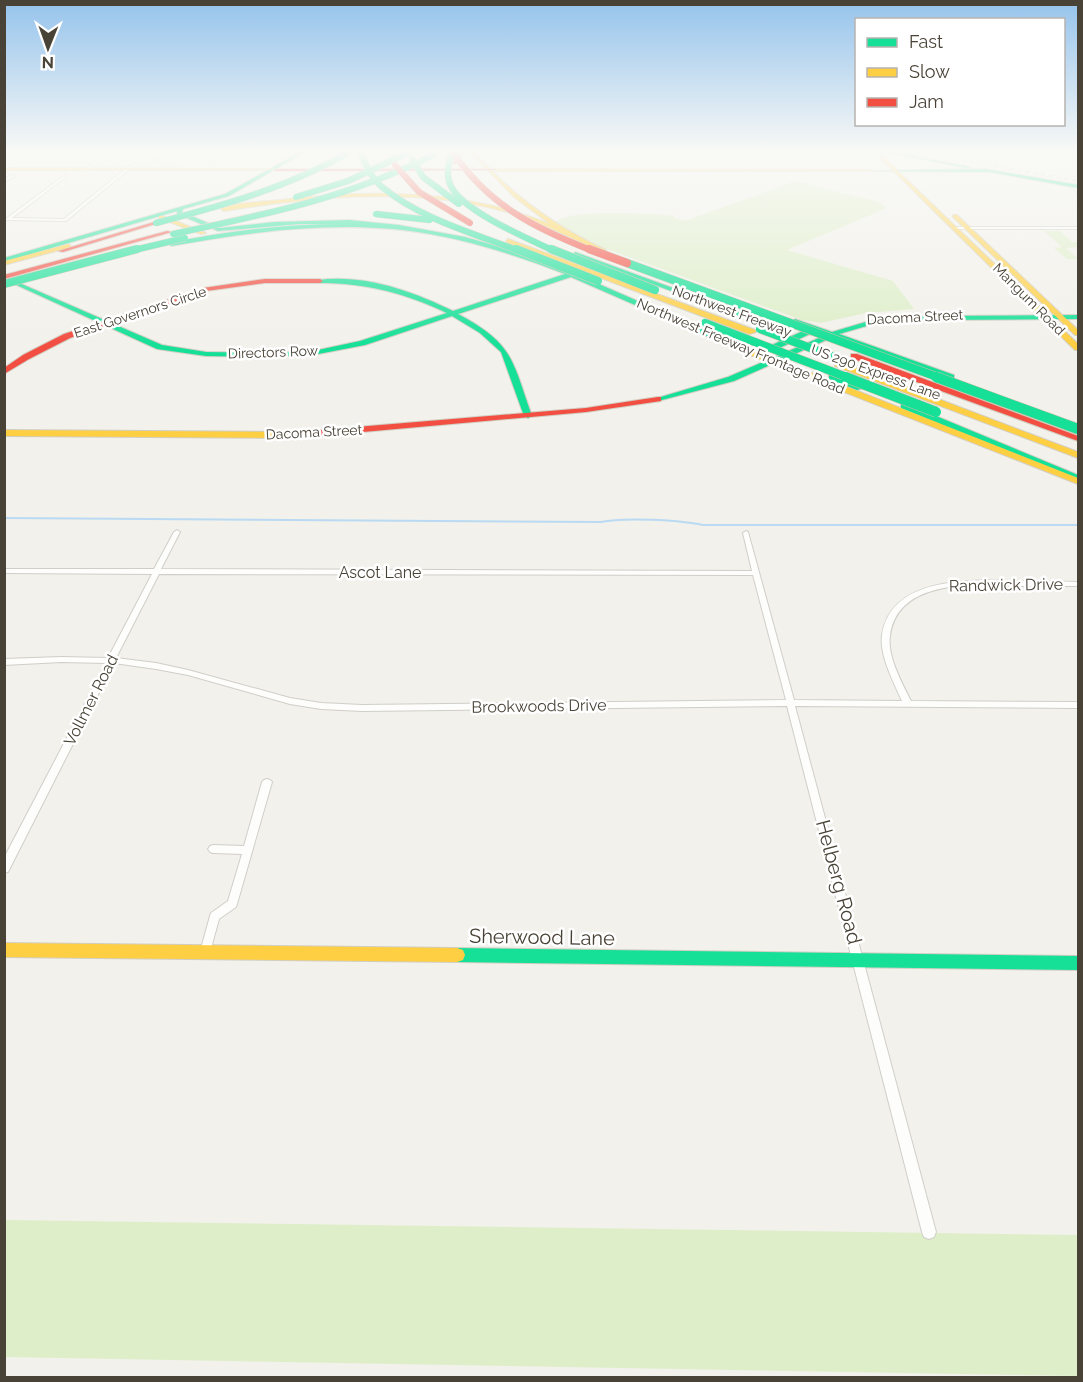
<svg xmlns="http://www.w3.org/2000/svg" width="1083" height="1382" font-family="Raleway,sans-serif">
  <style>
    .green { fill: #deeec9 }
    .lines { fill: none; stroke-linecap: round; stroke-linejoin: round }
    .stream { stroke: #b9daf2; stroke-width: 2 }
    .street-casing { stroke: #d0cec8; stroke-width: 2 }
    .fast-casing { stroke: #d2cec2; stroke-width: 2 }
    .slow-casing { stroke: #d2cec2; stroke-width: 2 }
    .jam-casing { stroke: #d2cec2; stroke-width: 2 }
    .street { fill: #fdfdfc; fill-rule: evenodd }
    .fast { fill: #16e098; fill-rule: evenodd }
    .slow { fill: #ffcf43; fill-rule: evenodd }
    .jam { fill: #f24e42; fill-rule: evenodd }
    .rail-casing { stroke: #dadad9; stroke-width: 2 }
    .rail { stroke: #fff; stroke-width: 1.5; stroke-dasharray: 4; stroke-linecap: butt }
    .fast-bridge-far2-casing { stroke: #ccbfa5; stroke-width: 7; stroke-linecap: butt }
    .fast-bridge-far1-casing { stroke: #ccbfa5; stroke-width: 9; stroke-linecap: butt }
    .fast-bridge-casing { stroke: #ccbfa5; stroke-width: 11; stroke-linecap: butt }
    .jam-bridge-far1-casing { stroke: #ccbfa5; stroke-width: 7; stroke-linecap: butt }
    .jam-bridge-casing { stroke: #ccbfa5; stroke-width: 9; stroke-linecap: butt }
    .fast-bridge-far2 { stroke: #16e098; stroke-width: 6 }
    .fast-bridge-far1 { stroke: #16e098; stroke-width: 8 }
    .fast-bridge { stroke: #16e098; stroke-width: 10 }
    .jam-bridge-far1 { stroke: #f24e42; stroke-width: 6 }
    .jam-bridge { stroke: #f24e42; stroke-width: 8 }
    .labels { text-anchor: middle; dominant-baseline: central; stroke-width: 5; stroke-linejoin: round; paint-order: stroke }
    .far-street-label { font-size: 14px; fill: #494236; stroke: #fff }
    .street-label { font-size: 16px; fill: #494236; stroke: #fff }
    .near-street-label { font-size: 20px; fill: #494236; stroke: #fff }
  </style>
  <rect width="100%" height="100%" fill="#f2f1eb"/>
  <path class="green" d="M796,181L879,202L887,208L787,250L893,281L914,309L866,313L821,323L802,320L585,241L555,223C567,208 653,214 674,216V218L685,221Z
    M1044,231H1060L1072,242H1078V247L1066,248L1078,259H1067L1054,248L1062,247Z
    M4,1220L1078,1235V1376L5,1357Z"/>
  <g class="lines">
    <path class="stream" d="M4,518L601,522C623,517 680,520 703,525H1078"/>
    <defs>
      <path id="street" d="M109,151H113L88,171H86V169Z
        M163,151H167L154,162H152Z
        M228,151H231L225,158L211,162L209,161L223,156Z
        M129,166L132,167L66,221L4,220V218H7L65,175L66,177L12,218L64,219Z
        M12,175L15,176L4,182V179Z
        M1072,185H1074L1078,190V193H1077Z
        M955,227H1078V229H954Z
        M177,530L180,532L161,569L752,571L743,533L746,531L748,532L794,700L902,701C894,683 879,655 882,635C891,574 977,580 1023,581C1042,582 1060,581 1078,582V586C1060,586 1041,586 1023,586C980,584 897,577 890,636C887,656 902,683 911,701L1078,702V708L795,706L936,1232L934,1237L929,1239L924,1237L922,1232L787,706L362,711L321,709L290,704L188,675L156,669L114,663L8,872L4,873V858L106,663L61,662L4,665V659L61,657L108,658L152,574L4,573V569H154L174,532ZM159,574L753,575L786,700L362,705L321,703L290,698L188,670L156,663L116,658Z
        M267,779L270,780L272,782L237,904L236,907L219,919L210,952L209,955L205,957L201,955L200,952L210,916L211,913L228,901L242,854L213,853L210,852L208,849L210,846L213,845L244,846L262,782L264,780Z"/>
      <path id="fast" d="M302,151H307L229,196L183,209L182,212L220,228L274,222L349,220L399,225L465,237L504,248L576,274L752,351L745,353L571,277L458,314C514,344 512,360 532,416L528,418L524,416L501,352L480,333L452,316L365,345L318,354L271,357L206,356L157,349L12,283L17,282L162,345L206,352L271,353L318,350L360,341L447,313C405,293 366,283 320,283L317,281L318,280C365,274 412,291 453,311L565,274C521,257 476,242 430,234C344,219 256,231 171,246L169,243C226,231 285,224 344,224H299L218,231L177,214V211L4,262V258L225,194Z
        M880,151H888L970,167L968,168Z
        M985,169L1078,185V188L990,172L868,171Z
        M575,252L771,324L773,325L767,326L573,255Z
        M1078,315V319L931,320L870,325L839,334L954,375V379H951L833,337L734,381L658,401L654,399L728,377L826,335L811,329L810,334L777,349L758,352V348L772,345L803,331L795,325L792,321L795,319L832,332L869,321L931,316Z
        M829,375H835L864,388L857,390L829,379Z
        M901,404H907L1078,475V481L901,408Z
        M457,948L1078,956V970L457,962L451,960L449,955L451,950Z"/>
      <path id="slow" d="M469,151H473C511,194 554,226 606,250V252H602C573,239 545,224 514,214C421,186 318,196 224,211L221,209C237,202 262,202 280,200C369,189 465,189 550,224L514,197Z
        M873,151H877L1078,344V350H1075Z
        M4,168L276,169L278,170H4Z
        M495,169L870,170L872,171H493Z
        M953,215H957L1078,330V335H1075L953,217Z
        M159,216H163L206,233L201,234L159,218Z
        M508,239L755,330L756,332L749,334L506,242Z
        M69,244L71,247L4,265V261Z
        M745,349H751L1078,478V484L745,353Z
        M835,362H841L1078,452V458L835,366Z
        M4,430L296,432L300,435L296,438L4,436Z
        M4,943L457,948L463,950L465,955L463,960L457,962L4,957Z"/>
      <path id="jam" d="M460,151H464L456,164H452Z
        M274,169H495L497,170L276,171Z
        M154,222L159,223L63,252L58,251Z
        M167,231L172,232L4,279V275Z
        M265,279H320L323,281L320,283H265L206,291L70,338L29,359L4,374V368L23,355L64,334L203,288Z
        M851,354H857L1078,436V441L851,358Z
        M658,397H661V401L586,412L296,438L292,435L296,432L586,408Z"/>
    </defs>
    <use href="#street" class="street-casing"/>
    <use href="#fast" class="fast-casing"/>
    <use href="#slow" class="slow-casing"/>
    <use href="#jam" class="jam-casing"/>
    <use href="#street" class="street"/>
    <use href="#fast" class="fast"/>
    <use href="#slow" class="slow"/>
    <use href="#jam" class="jam"/>
    <defs>
      <path id="rail" d="M911,151L1078,181"/>
    </defs>
    <use href="#rail" class="rail-casing"/>
    <use href="#rail" class="rail"/>
    <defs>
      <path id="fast-bridge-far2" d="M360,152C366,165 371,178 382,187C421,219 473,233 519,251
        M451,157C447,168 446,178 452,188C465,212 529,239 554,251
        M412,159L423,177L459,204
        M296,197L348,181L412,151
        M376,214L430,220
        M156,223C224,205 290,187 351,151
        M173,234C263,215 351,197 433,155
        M130,251L185,238"/>
      <path id="fast-bridge-far1" d="M516,249L598,281
        M551,249L655,290
        M627,263L940,378
        M4,284L137,249
        M705,323L849,378
        M760,329L845,361"/>
      <path id="fast-bridge" d="M845,377L936,412
        M936,377L1078,429"/>
      <path id="jam-bridge-far1" d="M452,151C488,205 534,228 593,251
        M395,165L419,192L470,223"/>
      <path id="jam-bridge" d="M589,249L627,263"/>
    </defs>
    <use href="#fast-bridge-far2" class="fast-bridge-far2-casing"/>
    <use href="#fast-bridge-far1" class="fast-bridge-far1-casing"/>
    <use href="#fast-bridge" class="fast-bridge-casing"/>
    <use href="#jam-bridge-far1" class="jam-bridge-far1-casing"/>
    <use href="#jam-bridge" class="jam-bridge-casing"/>
    <use href="#fast-bridge-far2" class="fast-bridge-far2"/>
    <use href="#fast-bridge-far1" class="fast-bridge-far1"/>
    <use href="#fast-bridge" class="fast-bridge"/>
    <use href="#jam-bridge-far1" class="jam-bridge-far1"/>
    <use href="#jam-bridge" class="jam-bridge"/>
  </g>
  <linearGradient id="sky" x2="0" y2="1"><stop stop-color="#95c3ec"/><stop offset="0.44" stop-color="#f9f9f6"/><stop offset="1" stop-color="#f9f9f6" stop-opacity="0"/></linearGradient>
  <rect width="1083" height="344" fill="url(#sky)"/>
  <g class="labels">
    <g class="far-street-label">
      <text transform="translate(1029 299) rotate(45)">Mangum Road</text>
      <text transform="translate(732 311) rotate(20)">Northwest Freeway</text>
      <text transform="translate(140 312) rotate(-18)">East Governors Circle</text>
      <text transform="translate(915 317) rotate(-3)">Dacoma Street</text>
      <text transform="translate(741 346) rotate(23)">Northwest Freeway Frontage Road</text>
      <text transform="translate(273 352) rotate(-2)">Directors Row</text>
      <text transform="translate(876 372) rotate(20)">US 290 Express Lane</text>
      <text transform="translate(314 432) rotate(-3)">Dacoma Street</text>
    </g>
    <g class="street-label">
      <text x="380" y="572">Ascot Lane</text>
      <text transform="translate(1006 585) rotate(-1)">Randwick Drive</text>
      <text transform="translate(91 700) rotate(-63)">Vollmer Road</text>
      <text transform="translate(539 706) rotate(-1)">Brookwoods Drive</text>
    </g>
    <g class="near-street-label">
      <text transform="translate(839 882) rotate(75)">Helberg Road</text>
      <text transform="translate(542 937) rotate(1)">Sherwood Lane</text>
    </g>
  </g>
  <rect width="1083" height="1382" fill="none" stroke="#494236" stroke-width="12"/>
  <rect x="855" y="18" width="210" height="108" fill="#ffffff" stroke="#b6b3af" stroke-width="1.5"/>
  <rect x="867" y="38" width="30" height="9" fill="#16e098" stroke="#b6b3af" stroke-width="1.5"/>
  <text x="909" y="48" font-size="18" fill="#494236">Fast</text>
  <rect x="867" y="68" width="30" height="9" fill="#ffcf43" stroke="#b6b3af" stroke-width="1.5"/>
  <text x="909" y="78" font-size="18" fill="#494236">Slow</text>
  <rect x="867" y="98" width="30" height="9" fill="#f24e42" stroke="#b6b3af" stroke-width="1.5"/>
  <text x="909" y="108" font-size="18" fill="#494236">Jam</text>
  <g transform="translate(48 48) rotate(181)" stroke="#ffffff" stroke-width="4.5" paint-order="stroke">
  <path d="M0-4.5L10 22L0 15L-10 22Z" fill="#494236"/>
  <text y="-9" font-size="16" font-weight="bold" text-anchor="middle" fill="#494236">N</text>
  </g>
</svg>
